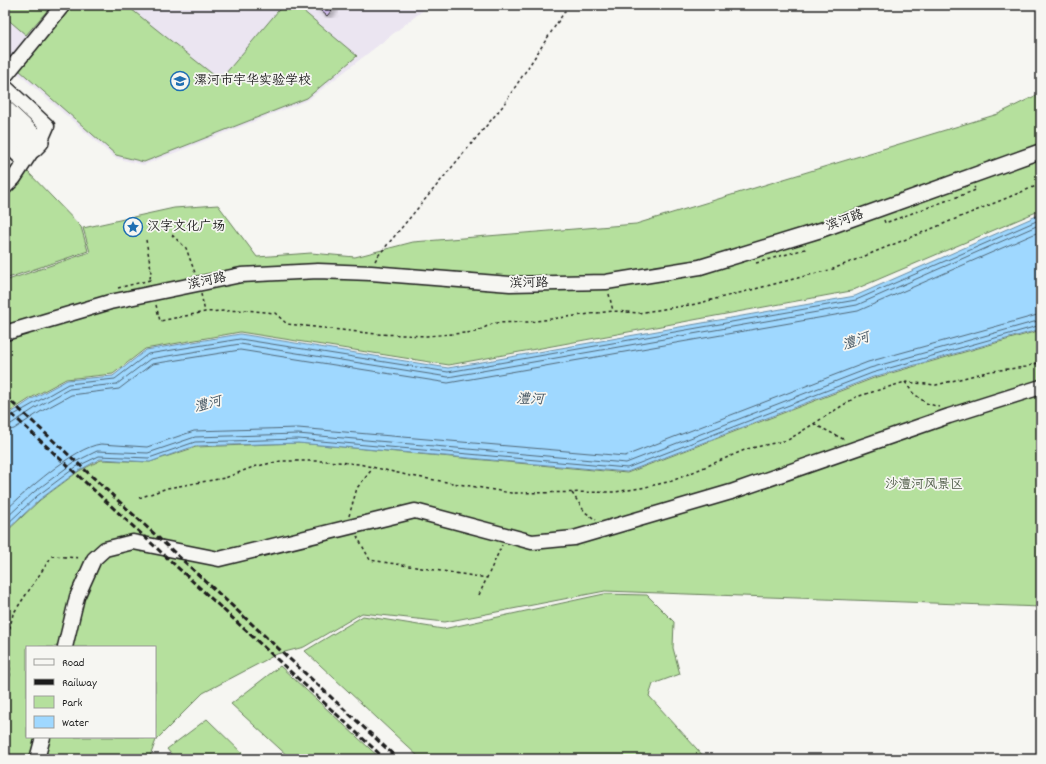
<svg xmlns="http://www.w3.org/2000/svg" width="1046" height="764" font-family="Dekko,'LXGW WenKai TC',sans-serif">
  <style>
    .built { fill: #ebe5f1 }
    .green { fill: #b5e09d; stroke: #687e5c; fill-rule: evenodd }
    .water { fill: #9fd8ff; stroke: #6b8da4 }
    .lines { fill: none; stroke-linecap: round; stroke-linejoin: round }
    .shore { stroke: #506777; stroke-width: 1 }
    .building { fill: #d1bdee; stroke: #1c1c1c; filter: url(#shadow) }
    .minor-casing { stroke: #1c1c1c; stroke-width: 17 }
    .major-casing { stroke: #1c1c1c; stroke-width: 20 }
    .path { stroke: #1c1c1c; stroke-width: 1.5; stroke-dasharray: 3 3; stroke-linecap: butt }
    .minor { stroke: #f6f6f2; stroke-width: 14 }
    .major { stroke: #f6f6f2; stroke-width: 17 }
    .rail { stroke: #1c1c1c; stroke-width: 3; stroke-dasharray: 6 3; stroke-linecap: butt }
    .labels { text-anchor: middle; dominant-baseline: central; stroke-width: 3.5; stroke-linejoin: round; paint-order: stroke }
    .poi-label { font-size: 13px; fill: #1c1c1c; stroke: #f6f6f2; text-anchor: start }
    .street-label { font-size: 13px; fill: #1c1c1c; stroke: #f6f6f2 }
    .park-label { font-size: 13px; fill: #4a5743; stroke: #f6f6f2 }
    .water-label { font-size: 14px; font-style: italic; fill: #435460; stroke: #f6f6f2 }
  </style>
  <defs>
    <filter id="shadow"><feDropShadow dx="3.5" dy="3.5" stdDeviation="2" flood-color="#0004"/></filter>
  </defs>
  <rect width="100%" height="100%" fill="#f6f6f2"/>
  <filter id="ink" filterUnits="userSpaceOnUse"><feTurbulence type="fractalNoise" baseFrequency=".025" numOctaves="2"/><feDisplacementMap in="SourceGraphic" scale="8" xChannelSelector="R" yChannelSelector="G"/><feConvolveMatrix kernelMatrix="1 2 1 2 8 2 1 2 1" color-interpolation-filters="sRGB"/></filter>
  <g filter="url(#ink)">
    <path class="built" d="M5,5H430L308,100L144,165L115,158L5,62Z"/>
    <path class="green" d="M5,5H52L26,35L5,17Z
      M73,5H126L220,80L283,5H296L357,56L307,98L144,162L116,155L19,70Z
      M1041,93V210L851,291L449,365L240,332L145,349L113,374L66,379L31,398L5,415V281L90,252L83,228L174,208L218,205L257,257L311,253L355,257L413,242L636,224L998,114Z
      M27,171L81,227L88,251L5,279V195Z
      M1041,330V607L605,591L445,622L362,613L304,647L277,654L203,693L156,740L149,759H5V533L40,500L79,471L101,460L150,462L196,447L298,443L627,473L874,378ZM27,647H155V737H27Z
      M604,594L647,595L674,622L673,648L680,674L653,684L649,696L706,759H421L305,651L363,616L443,629Z
      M280,666L381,759H291L231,704Z
      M207,719L248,759H175L167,749Z"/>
    <path class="water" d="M1041,214V329L873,377L627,472L298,443L195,446L150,462L100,459L78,471L39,500L5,532V417L32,399L67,380L113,376L146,350L240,334L448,368L855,296Z"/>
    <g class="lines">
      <path class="shore" d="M5,420L68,384L115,379L148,354L240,339L448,372L856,300L1041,219
        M5,425L11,424L37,407L69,389L117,384L150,359L240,344L448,377L857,305L1041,224
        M5,431L14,429L40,412L71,395L119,389L152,364L240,350L448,383L858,311L1041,231
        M5,511C25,492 74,447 101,444L147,447L194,431L298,428L625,456L868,362L1041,314
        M5,519L34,492L73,463L97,451L148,453L195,437L298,434L626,463L870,368L1041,320
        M5,526L37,496L76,467L99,456L149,458L195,442L298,439L627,468L872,373L1041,325"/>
    </g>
    <path class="building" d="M314,5H336L327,16Z"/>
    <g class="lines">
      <defs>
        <path id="minor" d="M5,76L63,5
          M5,87L47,126L40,142
          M5,143L20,157L33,149
          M5,187L14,178L33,149
          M5,333L110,302L241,275L318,271L371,273L510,284L606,282L700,267L821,230L1041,151
          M65,647L77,597L94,559L105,549L133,542L219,559L415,511L532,542L574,538L731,492L949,416L1041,387
          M37,759L43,737"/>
        <path id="major" d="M5,109L40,142L33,149L5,123"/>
      </defs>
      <use href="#minor" class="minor-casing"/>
      <use href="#major" class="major-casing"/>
      <path class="path" d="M884,220L885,223L976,190L974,187
        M172,235L186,248L195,273
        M146,240L151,269L150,280
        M375,261L378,256L502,107L569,5
        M756,263L805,249L804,246
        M118,288L150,280V282
        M201,294L205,312
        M609,294L613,311
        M156,305L160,321L205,312L245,310L275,313L287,324L377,334L427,336L475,332L494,323L528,322L613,311L638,313L696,304L833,269L1041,184
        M905,382L913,393L926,403L939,407
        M814,424L845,440
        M572,493L585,512L596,520
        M139,498L167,488L225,478L253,467L281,461H327L359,464L411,476L511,493L615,492L641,488L672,481L747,449L788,440L856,397L905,382L936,385L991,371L1026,367L1041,362
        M349,516L357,488L373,468
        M357,536L370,560L487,578
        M479,595L502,545
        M5,712L10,674L8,636L13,614L52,556L81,558"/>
      <use href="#minor" class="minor"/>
      <use href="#major" class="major"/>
      <path class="rail" d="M5,396L398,759
        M5,408L385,759"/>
    </g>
  </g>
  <defs>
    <symbol id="school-ring" viewBox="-11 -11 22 22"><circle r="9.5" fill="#f6f6f2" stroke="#1f6fb2" stroke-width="1.5"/><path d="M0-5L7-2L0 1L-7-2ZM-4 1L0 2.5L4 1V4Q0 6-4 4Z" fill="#1f6fb2"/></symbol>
    <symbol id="sight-ring" viewBox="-11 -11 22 22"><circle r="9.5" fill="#f6f6f2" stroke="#1f6fb2" stroke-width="1.5"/><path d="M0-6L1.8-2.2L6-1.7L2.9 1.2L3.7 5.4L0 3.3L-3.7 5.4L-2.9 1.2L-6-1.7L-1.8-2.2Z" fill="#1f6fb2"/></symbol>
  </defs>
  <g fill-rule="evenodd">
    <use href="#school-ring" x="169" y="70" width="22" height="22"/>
    <use href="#sight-ring" x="122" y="216" width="22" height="22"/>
  </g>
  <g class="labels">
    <g class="poi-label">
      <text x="194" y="81">漯河市宇华实验学校</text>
      <text x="147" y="227">汉字文化广场</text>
    </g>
    <g class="street-label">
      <text transform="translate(845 221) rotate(-20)">滨河路</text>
      <text transform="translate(207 282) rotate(-12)">滨河路</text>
      <text transform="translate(529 284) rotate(-1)">滨河路</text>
    </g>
    <g class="park-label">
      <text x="924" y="485">沙澧河风景区</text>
    </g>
    <g class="water-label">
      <text transform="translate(856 342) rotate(-19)">澧河</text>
      <text transform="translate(530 400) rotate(1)">澧河</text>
      <text transform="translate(208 405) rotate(-15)">澧河</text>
    </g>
  </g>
  <rect width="1046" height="764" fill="none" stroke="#f6f6f2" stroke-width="20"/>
  <rect x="10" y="10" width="1026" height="744" fill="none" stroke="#1c1c1c" stroke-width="1.5" filter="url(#ink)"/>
  <rect x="26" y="646" width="130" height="92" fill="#f6f6f2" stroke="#9f9f9c"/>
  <rect x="34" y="659" width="20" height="6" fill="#f6f6f2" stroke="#9f9f9c"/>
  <text x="62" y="666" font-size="12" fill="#1c1c1c">Road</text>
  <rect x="34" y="679" width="20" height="6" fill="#1c1c1c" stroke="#9f9f9c"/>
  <text x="62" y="686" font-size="12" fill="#1c1c1c">Railway</text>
  <rect x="34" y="696" width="20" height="12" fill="#b5e09d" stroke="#9f9f9c"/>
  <text x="62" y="706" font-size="12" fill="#1c1c1c">Park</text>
  <rect x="34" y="716" width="20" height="12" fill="#9fd8ff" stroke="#9f9f9c"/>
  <text x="62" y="726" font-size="12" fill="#1c1c1c">Water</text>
</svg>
